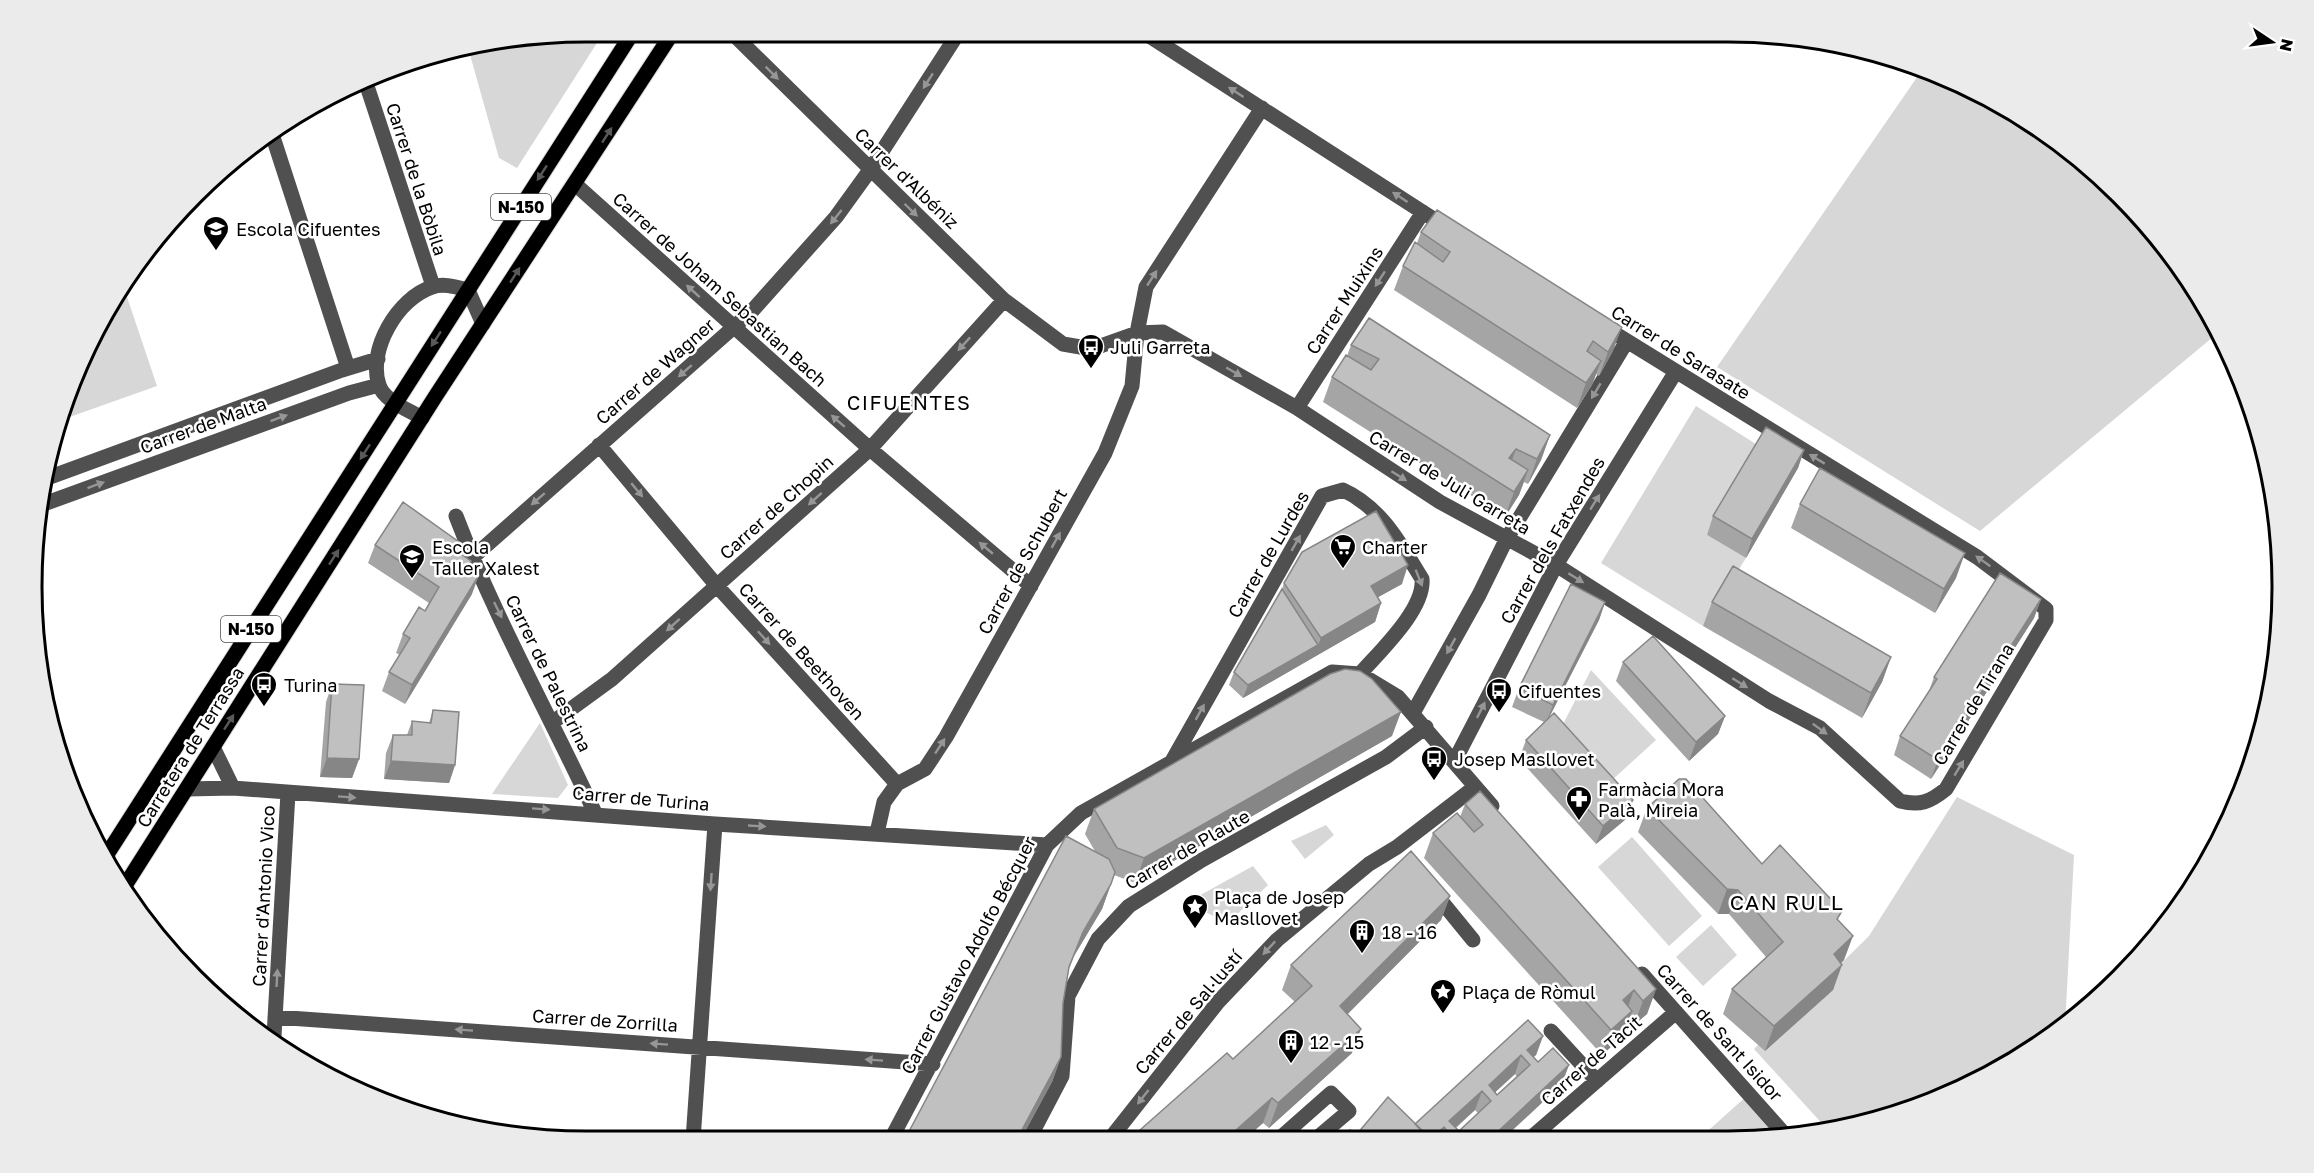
<svg xmlns="http://www.w3.org/2000/svg" width="2314" height="1173" font-family="'Golos Text',sans-serif">
  <style>
    .green { fill: #d7d7d7 }
    .lines { fill: none; stroke-linecap: round; stroke-linejoin: round }
    .major-casing { stroke: #dbdbdb; stroke-width: 17 }
    .minor { stroke: #505050; stroke-width: 15 }
    .major { stroke: #000; stroke-width: 15 }
    .wall { fill: #a5a5a5; fill-rule: evenodd }
    .shaded-wall { fill: #868686 }
    .building { fill: #c0c0c0; stroke: #868686; stroke-width: 1.5; fill-rule: evenodd }
    .oneway { fill: #969696 }
    .oneway2 { fill: #595959 }
    .labels { text-anchor: middle; dominant-baseline: central; stroke-width: 5; stroke-linejoin: round; paint-order: stroke }
    .shield { fill: #fff; stroke: #4c4c4c; stroke-width: 1.5 }
    .shield-label { font-size: 16px; font-weight: bold; fill: #000 }
    .street-label { font-size: 18px; fill: #000; stroke: #fff }
    .poi-label { font-size: 18px; fill: #000; stroke: #fff; text-anchor: start }
    .neighbourhood-label { font-size: 20px; letter-spacing: 1.5px; fill: #000; stroke: #fff }
    .quarter-label { font-size: 21px; letter-spacing: 1.5px; fill: #000; stroke: #fff }
    .rim { fill: none; stroke: #000; stroke-width: 3 }
  </style>
  <rect width="100%" height="100%" fill="#fff"/>
  <path class="green" d="M586,32H604L517,168L499,158L469,51Z
    M1922,70C1939,76 1958,81 1973,89C2070,139 2173,232 2219,332L1980,531L1717,367Z
    M123,285L157,386L64,419L106,309Z
    M1696,406L1759,446L1707,535L1746,558L1703,626L1601,563Z
    M1591,670L1656,740L1611,781L1562,726Z
    M540,723L568,785L558,798L492,794Z
    M1957,797L2074,855L2065,1027L1940,1099L1827,1129L1754,1049L1869,936Z
    M1326,825L1334,835L1305,859L1291,841Z
    M1632,837L1702,916L1669,946L1598,867Z
    M1253,866L1268,885L1228,923L1186,903Z
    M1711,925L1737,955L1703,986L1676,957Z
    M1749,1094L1787,1137H1701Z"/>
  <g class="lines">
    <defs>
      <path id="major" d="M106,856L633,32
        M126,884L435,397L673,32"/>
    </defs>
    <use href="#major" class="major-casing"/>
    <path class="minor" d="M731,32L1004,300L1063,344L1092,349L1137,333L1163,332L1297,408L1440,502L1556,565L1769,701L1820,728L1900,801C1920,806 1930,802 1946,789L2046,620V609L1977,557L1601,325
      M1143,32L1449,229
      M366,83L433,286
      M272,134L348,368
      M575,184L870,449L1031,586
      M1297,408L1423,212
      M422,418C409,410 384,401 379,385C367,350 398,298 432,287C444,283 456,287 468,290L483,324
      M599,445L717,586L897,784
      M42,480L342,370L378,359
      M41,505L349,393L379,385
      M456,516C495,618 549,714 595,813
      M472,558L752,311L836,217L870,170L959,32
      M1413,713L1479,595L1506,540L1627,341
      M553,722L612,679L870,449L1004,300
      M213,747L233,788
      M1454,762L1556,565L1675,373
      M1171,763L1322,496L1343,490C1381,507 1401,545 1422,579C1425,609 1380,651 1360,674
      M187,789L233,788L715,824L1047,845
      M877,833L884,802L897,784L925,769L946,737L1105,453L1132,386L1137,333L1146,287L1262,108
      M1433,891L1473,940
      M1642,974L1787,1137
      M275,1017L933,1064
      M1551,1031L1597,1081
      M274,1036L288,793
      M1532,1137L1676,1012
      M1280,1138L1331,1093L1349,1111L1317,1138
      M891,1139L1047,845L1081,813L1332,672L1360,674L1398,697L1492,806
      M1029,1139L1062,1076L1068,996L1098,939L1129,906L1202,860L1386,757L1426,727
      M1110,1139L1218,1002L1277,940L1369,864L1397,847L1475,787
      M693,1140L715,824"/>
    <use href="#major" class="major"/>
  </g>
  <path class="wall" d="M1421,232L1613,351L1599,376L1596,374L1592,385L1577,408L1394,290L1403,266L1417,243Z
    M1351,345L1550,435L1541,460L1528,484L1524,482L1519,495L1505,517L1323,402L1332,377L1347,356Z
    M1804,450L1798,468L1746,558L1707,535L1713,516Z
    M1800,504L1956,578L1935,613L1791,528Z
    M375,545L463,556L468,569L472,594L405,704L382,691L389,672L400,655L396,653L403,634L425,611L429,603L368,563Z
    M1284,583L1402,584L1378,597L1381,603L1375,622L1243,698L1229,685L1234,672L1282,589Z
    M2041,599L2034,618L1931,779L1894,755L1900,736L1929,691L1934,677Z
    M1605,602L1599,620L1549,718L1633,800L1626,819L1596,844L1519,759L1526,740L1544,722L1512,707L1519,688Z
    M1712,602L1891,657L1882,682L1862,718L1703,626Z
    M1623,662L1725,716L1718,734L1689,761L1616,681Z
    M332,684L359,759L352,778L320,777L326,702Z
    M433,710L455,765L449,783L384,779L386,753L393,735H407L412,721L429,723Z
    M1392,736L1135,883L1114,875L1102,909L1074,956L1069,969L1063,1003L1061,1057L1052,1082L1021,1139H905L1096,853L1085,834L1094,809Z
    M1465,804L1656,989L1647,1014L1634,1025L1629,1020L1623,1036L1602,1055L1424,858L1433,833L1460,817Z
    M1647,808L1762,864L1839,921L1844,960L1841,963L1833,990L1765,1051L1723,1014L1732,989L1766,957L1729,914H1718L1638,832Z
    M1450,896L1441,920L1347,1014L1352,1053L1269,1128L1263,1123L1246,1138L1137,1139L1140,1130L1233,1059L1295,1002L1282,990L1291,965Z
    M1543,1036L1536,1055L1533,1057L1562,1084L1504,1138H1341L1357,1134L1415,1124ZM1515,1074L1517,1077L1497,1095L1495,1092ZM1475,1110L1478,1113L1459,1131L1456,1128Z"/>
  <path class="shaded-wall" d="M1622,327L1613,351L1599,376L1608,352Z
    M1601,361L1592,385L1577,408L1586,383Z
    M1550,435L1541,460L1528,484L1537,459Z
    M1516,449L1507,474L1509,458Z
    M1804,450L1798,468L1746,558L1752,539Z
    M1528,470L1519,495L1505,517L1514,492Z
    M1965,553L1956,578L1935,613L1944,589Z
    M1408,565L1402,584L1364,605L1371,586Z
    M479,575L472,594L405,704L412,685Z
    M2041,599L2034,618L1931,779L1938,760Z
    M1605,602L1599,620L1546,723L1553,705Z
    M1381,603L1375,622L1243,698L1248,685L1318,645L1321,638Z
    M1891,657L1882,682L1862,718L1871,693Z
    M1401,712L1392,736L1135,883L1144,858Z
    M1725,716L1718,734L1689,761L1696,742Z
    M327,758L359,759L352,778L320,777Z
    M391,761L455,765L449,783L384,779Z
    M1633,800L1626,819L1596,844L1603,826Z
    M1111,884L1102,909L1074,956L1083,932Z
    M1727,889L1738,890L1729,914H1718Z
    M1450,896L1441,920L1331,1031L1340,1006Z
    M1853,936L1844,960L1825,978L1834,954Z
    M1842,965L1833,990L1765,1051L1774,1026Z
    M1656,989L1647,1014L1634,1025L1643,1001Z
    M1634,990L1625,1015L1623,1000Z
    M1632,1011L1623,1036L1602,1055L1611,1030Z
    M1361,1029L1352,1053L1269,1128L1278,1103Z
    M1543,1036L1536,1055L1528,1062L1527,1050Z
    M1521,1055L1515,1074L1489,1098V1085Z
    M1061,1057L1052,1082L1021,1139H1017Z
    M1569,1065L1562,1084L1504,1138H1491Z
    M1482,1091L1475,1110L1449,1133V1121Z
    M1272,1098L1263,1123L1246,1138H1227Z
    M1444,1127L1440,1138H1432Z"/>
  <path class="building" d="M1437,210L1622,327L1608,352L1593,341L1587,351L1601,361L1586,383L1403,266L1415,242L1443,262L1450,252L1421,232Z
    M1369,318L1550,435L1537,459L1516,449L1509,458L1528,470L1514,492L1332,377L1346,355L1371,370L1379,359L1351,345Z
    M1766,427L1804,450L1752,539L1713,516Z
    M1820,468L1965,553L1944,589L1800,504Z
    M403,502L466,547L461,554L471,561L468,568L479,575L412,685L389,672L410,638L403,634L419,607L425,611L439,587L375,545Z
    M1376,511L1408,565L1371,586L1381,603L1321,638L1284,583L1302,552Z
    M1733,566L1891,657L1871,693L1712,602Z
    M2000,573L2041,599L1938,760L1900,736L1937,679L1934,677Z
    M1571,584L1605,602L1553,705L1519,688Z
    M1282,589L1318,645L1248,685L1234,672Z
    M1653,636L1725,716L1696,742L1623,662Z
    M1345,669L1360,671L1372,679L1401,712L1144,858L1117,848L1094,809L1330,674Z
    M332,684L364,685L359,759L327,758Z
    M433,710L459,712L455,765L391,761L393,735H412V721L431,723Z
    M1554,713L1633,800L1603,826L1526,740Z
    M1679,779H1686L1762,864L1780,845L1842,911L1837,919L1853,936L1834,954L1842,965L1774,1026L1732,989L1783,942L1738,890L1727,889L1647,808Z
    M1480,791L1656,989L1643,1001L1634,990L1623,1000L1632,1011L1611,1030L1433,833L1457,813L1474,832L1483,825L1465,804Z
    M1066,836L1109,859L1115,872L1111,884L1083,932L1069,967L1063,1003L1061,1057L1017,1139H905Z
    M1411,851L1450,896L1340,1006L1361,1029L1278,1103L1272,1098L1227,1138L1148,1139L1140,1130L1227,1053L1233,1059L1312,986L1291,965Z
    M1528,1020L1543,1036L1527,1050L1538,1062L1553,1048L1569,1065L1491,1138H1449L1451,1136L1444,1127L1432,1138H1428L1415,1124ZM1521,1055L1530,1065L1497,1095L1489,1085ZM1482,1091L1491,1101L1459,1131L1449,1121Z
    M1388,1097L1429,1137L1428,1138H1341L1350,1130L1357,1134Z"/>
  <defs><path id="oneway-solid" d="M-6-.8H1V-3.2L6.5 0L1 3.2V.8H-6Z" transform="scale(1.5)"/></defs>
  <g class="oneway">
    <use href="#oneway-solid" transform="translate(772 73) rotate(45)"/>
    <use href="#oneway-solid" transform="translate(928 81) rotate(123)"/>
    <use href="#oneway-solid" transform="translate(1236 92) rotate(-147)"/>
    <use href="#oneway-solid" transform="translate(1400 197) rotate(-147)"/>
    <use href="#oneway-solid" transform="translate(911 210) rotate(44)"/>
    <use href="#oneway-solid" transform="translate(836 217) rotate(129)"/>
    <use href="#oneway-solid" transform="translate(1152 278) rotate(-57)"/>
    <use href="#oneway-solid" transform="translate(1380 279) rotate(123)"/>
    <use href="#oneway-solid" transform="translate(693 291) rotate(-138)"/>
    <use href="#oneway-solid" transform="translate(964 344) rotate(133)"/>
    <use href="#oneway-solid" transform="translate(685 371) rotate(139)"/>
    <use href="#oneway-solid" transform="translate(1234 372) rotate(30)"/>
    <use href="#oneway-solid" transform="translate(1596 391) rotate(121)"/>
    <use href="#oneway-solid" transform="translate(279 418) rotate(-20)"/>
    <use href="#oneway-solid" transform="translate(838 421) rotate(-139)"/>
    <use href="#oneway-solid" transform="translate(1817 459) rotate(-149)"/>
    <use href="#oneway-solid" transform="translate(1399 476) rotate(32)"/>
    <use href="#oneway-solid" transform="translate(96 485) rotate(-20)"/>
    <use href="#oneway-solid" transform="translate(637 490) rotate(50)"/>
    <use href="#oneway-solid" transform="translate(538 499) rotate(139)"/>
    <use href="#oneway-solid" transform="translate(815 499) rotate(138)"/>
    <use href="#oneway-solid" transform="translate(1595 502) rotate(-58)"/>
    <use href="#oneway-solid" transform="translate(1056 540) rotate(-61)"/>
    <use href="#oneway-solid" transform="translate(1296 543) rotate(-60)"/>
    <use href="#oneway-solid" transform="translate(986 548) rotate(-140)"/>
    <use href="#oneway-solid" transform="translate(1983 561) rotate(-145)"/>
    <use href="#oneway-solid" transform="translate(1419 578) rotate(68)"/>
    <use href="#oneway-solid" transform="translate(1576 578) rotate(32)"/>
    <use href="#oneway-solid" transform="translate(498 610) rotate(64)"/>
    <use href="#oneway-solid" transform="translate(673 625) rotate(138)"/>
    <use href="#oneway-solid" transform="translate(764 638) rotate(48)"/>
    <use href="#oneway-solid" transform="translate(1451 646) rotate(119)"/>
    <use href="#oneway-solid" transform="translate(1740 683) rotate(32)"/>
    <use href="#oneway-solid" transform="translate(1481 710) rotate(-63)"/>
    <use href="#oneway-solid" transform="translate(1200 712) rotate(-61)"/>
    <use href="#oneway-solid" transform="translate(1820 729) rotate(36)"/>
    <use href="#oneway-solid" transform="translate(940 746) rotate(-57)"/>
    <use href="#oneway-solid" transform="translate(1959 768) rotate(-59)"/>
    <use href="#oneway-solid" transform="translate(347 797) rotate(4)"/>
    <use href="#oneway-solid" transform="translate(541 809) rotate(4)"/>
    <use href="#oneway-solid" transform="translate(757 826) rotate(3)"/>
    <use href="#oneway-solid" transform="translate(711 882) rotate(94)"/>
    <use href="#oneway-solid" transform="translate(1269 948) rotate(133)"/>
    <use href="#oneway-solid" transform="translate(277 978) rotate(-87)"/>
    <use href="#oneway-solid" transform="translate(464 1030) rotate(-176)"/>
    <use href="#oneway-solid" transform="translate(659 1044) rotate(-176)"/>
    <use href="#oneway-solid" transform="translate(874 1060) rotate(-176)"/>
    <use href="#oneway-solid" transform="translate(1143 1097) rotate(128)"/>
  </g>
  <g class="oneway2">
    <use href="#oneway-solid" transform="translate(607 135) rotate(-57)"/>
    <use href="#oneway-solid" transform="translate(542 173) rotate(123)"/>
    <use href="#oneway-solid" transform="translate(515 275) rotate(-57)"/>
    <use href="#oneway-solid" transform="translate(436 339) rotate(123)"/>
    <use href="#oneway-solid" transform="translate(365 452) rotate(123)"/>
    <use href="#oneway-solid" transform="translate(334 557) rotate(-57)"/>
    <use href="#oneway-solid" transform="translate(229 722) rotate(-57)"/>
  </g>
  <defs>
    <symbol id="school-pin" viewBox="-11 -11 22 30"><path d="M0 17L-7.5 6A9.5 9.5 0 1 1 7.5 6Z" fill="#000" stroke="#fff"/><path d="M0-5L7-2L0 1L-7-2ZM-4 1L0 2.5L4 1V4Q0 6-4 4Z" fill="#fff"/></symbol>
    <symbol id="bus-pin" viewBox="-11 -11 22 30"><path d="M0 17L-7.5 6A9.5 9.5 0 1 1 7.5 6Z" fill="#000" stroke="#fff"/><path d="M-5-6H5V4H4V6H2V4H-2V6H-4V4H-5ZM-3.5-4V0h7V-4ZM-3.5 1.2v1.5H-2V1.2ZM2 1.2v1.5H3.5V1.2Z" fill="#fff"/></symbol>
    <symbol id="supermarket-pin" viewBox="-11 -11 22 30"><path d="M0 17L-7.5 6A9.5 9.5 0 1 1 7.5 6Z" fill="#000" stroke="#fff"/><path d="M-6-5.5h2.5l.6 2H6L4.5 2H-2.5L-4.4-4H-6ZM-1.5 3.2a1.3 1.3 0 1 0 .1 0ZM3 3.2a1.3 1.3 0 1 0 .1 0Z" fill="#fff"/></symbol>
    <symbol id="pharmacy-pin" viewBox="-11 -11 22 30"><path d="M0 17L-7.5 6A9.5 9.5 0 1 1 7.5 6Z" fill="#000" stroke="#fff"/><path d="M-2-6h4v4h4v4h-4v4h-4v-4h-4v-4h4Z" fill="#fff"/></symbol>
    <symbol id="sight-pin" viewBox="-11 -11 22 30"><path d="M0 17L-7.5 6A9.5 9.5 0 1 1 7.5 6Z" fill="#000" stroke="#fff"/><path d="M0-6L1.8-2.2L6-1.7L2.9 1.2L3.7 5.4L0 3.3L-3.7 5.4L-2.9 1.2L-6-1.7L-1.8-2.2Z" fill="#fff"/></symbol>
    <symbol id="building-pin" viewBox="-11 -11 22 30"><path d="M0 17L-7.5 6A9.5 9.5 0 1 1 7.5 6Z" fill="#000" stroke="#fff"/><path d="M-4-6H4V6H1V3H-1V6H-4ZM-2.5-4.3h1.7v1.8h-1.7ZM.8-4.3h1.7v1.8H.8ZM-2.5-1h1.7V.8h-1.7ZM.8-1h1.7V.8H.8Z" fill="#fff"/></symbol>
  </defs>
  <g fill-rule="evenodd">
    <use href="#school-pin" x="201" y="214" width="30" height="40"/>
    <use href="#bus-pin" x="1076" y="332" width="30" height="40"/>
    <use href="#supermarket-pin" x="1328" y="532" width="30" height="40"/>
    <use href="#school-pin" x="397" y="542" width="30" height="40"/>
    <use href="#bus-pin" x="249" y="670" width="30" height="40"/>
    <use href="#bus-pin" x="1484" y="676" width="30" height="40"/>
    <use href="#bus-pin" x="1419" y="744" width="30" height="40"/>
    <use href="#pharmacy-pin" x="1564" y="784" width="30" height="40"/>
    <use href="#sight-pin" x="1180" y="892" width="30" height="40"/>
    <use href="#building-pin" x="1347" y="917" width="30" height="40"/>
    <use href="#sight-pin" x="1428" y="977" width="30" height="40"/>
    <use href="#building-pin" x="1276" y="1027" width="30" height="40"/>
  </g>
  <g class="labels">
    <g class="shield">
      <rect x="491" y="194" width="60" height="26" rx="4.5"/>
      <rect x="221" y="616" width="60" height="26" rx="4.5"/>
    </g>
    <g class="shield-label">
      <text x="521" y="207">N-150</text>
      <text x="251" y="629">N-150</text>
    </g>
    <g class="street-label">
      <text transform="translate(907 178) rotate(44)">Carrer d'Albéniz</text>
      <text transform="translate(417 179) rotate(72)">Carrer de la Bòbila</text>
      <text transform="translate(720 289) rotate(42)">Carrer de Joham Sebastian Bach</text>
      <text transform="translate(1344 300) rotate(-57)">Carrer Muixins</text>
      <text transform="translate(1681 352) rotate(32)">Carrer de Sarasate</text>
      <text transform="translate(655 371) rotate(-41)">Carrer de Wagner</text>
      <text transform="translate(203 425) rotate(-20)">Carrer de Malta</text>
      <text transform="translate(1450 482) rotate(31)">Carrer de Juli Garreta</text>
      <text transform="translate(776 507) rotate(-42)">Carrer de Chopin</text>
      <text transform="translate(1552 540) rotate(-60)">Carrer dels Fatxendes</text>
      <text transform="translate(1268 554) rotate(-60)">Carrer de Lurdes</text>
      <text transform="translate(1022 561) rotate(-61)">Carrer de Schubert</text>
      <text transform="translate(802 651) rotate(48)">Carrer de Beethoven</text>
      <text transform="translate(549 673) rotate(64)">Carrer de Palestrina</text>
      <text transform="translate(1973 704) rotate(-59)">Carrer de Tirana</text>
      <text transform="translate(190 747) rotate(-58)">Carretera de Terrassa</text>
      <text transform="translate(641 798) rotate(5)">Carrer de Turina</text>
      <text transform="translate(1187 849) rotate(-30)">Carrer de Plaute</text>
      <text transform="translate(263 896) rotate(-87)">Carrer d'Antonio Vico</text>
      <text transform="translate(968 955) rotate(-62)">Carrer Gustavo Adolfo Bécquer</text>
      <text transform="translate(1188 1012) rotate(-50)">Carrer de Sal·lustí</text>
      <text transform="translate(605 1020) rotate(4)">Carrer de Zorrilla</text>
      <text transform="translate(1720 1032) rotate(48)">Carrer de Sant Isidor</text>
      <text transform="translate(1591 1060) rotate(-41)">Carrer de Tàcit</text>
    </g>
    <g class="poi-label">
      <text x="236" y="229">Escola Cifuentes</text>
      <text x="1110" y="347">Juli Garreta</text>
      <text x="432" y="547">Escola<tspan x="432" dy="21">Taller Xalest</tspan></text>
      <text x="1362" y="547">Charter</text>
      <text x="284" y="685">Turina</text>
      <text x="1518" y="691">Cifuentes</text>
      <text x="1454" y="759">Josep Masllovet</text>
      <text x="1598" y="789">Farmàcia Mora<tspan x="1598" dy="21">Palà, Mireia</tspan></text>
      <text x="1214" y="897">Plaça de Josep<tspan x="1214" dy="21">Masllovet</tspan></text>
      <text x="1382" y="932">18 - 16</text>
      <text x="1462" y="992">Plaça de Ròmul</text>
      <text x="1310" y="1042">12 - 15</text>
    </g>
    <g class="neighbourhood-label">
      <text x="909" y="402">CIFUENTES</text>
    </g>
    <g class="quarter-label">
      <text x="1787" y="902">CAN RULL</text>
    </g>
  </g>
  <path d="M0 0H2314V1173H0ZM586 42H1728A544 544 0 0 1 2272 586V587A544 544 0 0 1 1728 1131H586A544 544 0 0 1 42 587V586A544 544 0 0 1 586 42Z" fill="#ebebeb" fill-rule="evenodd"/>
  <path class="rim" d="M586 42H1728A544 544 0 0 1 2272 586V587A544 544 0 0 1 1728 1131H586A544 544 0 0 1 42 587V586A544 544 0 0 1 586 42Z"/>
  <g transform="translate(2272 42) rotate(103)" stroke="#ffffff" stroke-width="4.5" paint-order="stroke">
  <path d="M0-4.5L10 22L0 15L-10 22Z" fill="#000000"/>
  <text y="-9" font-size="16" font-weight="bold" text-anchor="middle" fill="#000000">N</text>
  </g>
</svg>
